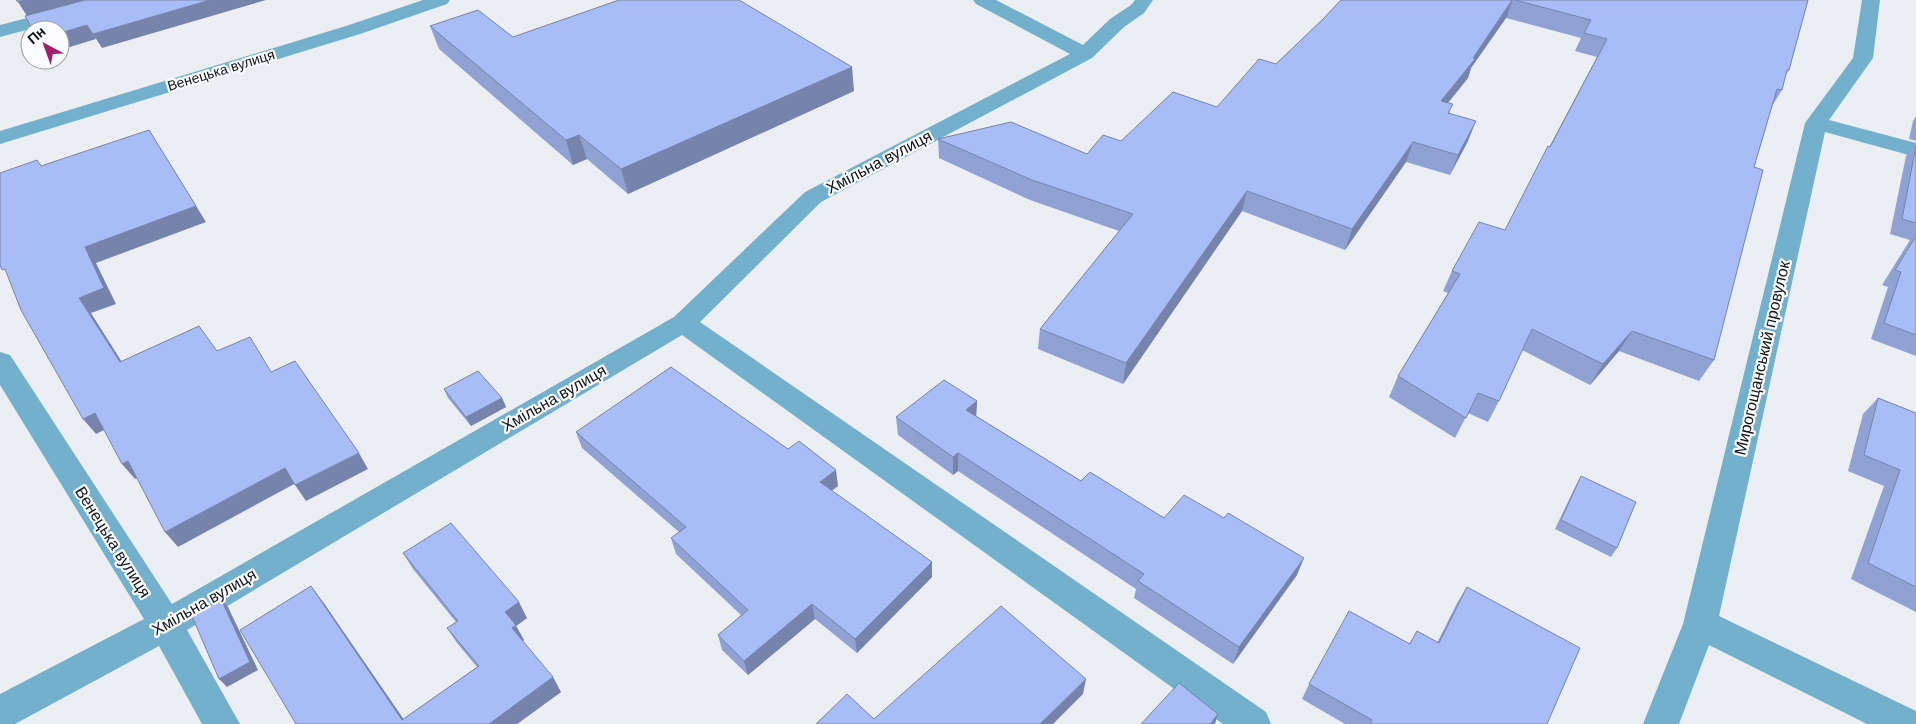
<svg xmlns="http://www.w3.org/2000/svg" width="1916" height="724" font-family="Arial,sans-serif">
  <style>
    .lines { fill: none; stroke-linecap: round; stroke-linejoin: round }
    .minor { fill: #73b0cc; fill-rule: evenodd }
    .wall { fill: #90a2d4 }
    .shaded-wall { fill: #7684ac }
    .building { fill: #a8bcf6; stroke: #7684ac }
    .labels { text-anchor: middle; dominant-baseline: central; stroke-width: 4.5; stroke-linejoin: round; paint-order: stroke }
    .far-street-label { font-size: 14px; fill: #111214; stroke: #fafcfe }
    .street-label { font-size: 16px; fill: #111214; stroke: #fafcfe }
  </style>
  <rect width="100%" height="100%" fill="#ebeff4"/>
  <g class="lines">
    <path class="minor" d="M97,0H127L124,4L0,37V25Z
      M423,0H450L447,4L360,34L0,144V131L346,26Z
      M973,0H996L1083,45L1110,19L1131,5L1135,0H1153L1144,13L1124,27L1092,58L821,202L700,322L1266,712L1271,724H1223L682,335L187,630L240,724H202L159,646L15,724H0V694L144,619L0,385V352L10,355L172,604L674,317L805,192L1070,54L976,4Z
      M1862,0H1880L1873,58L1829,120L1916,143V157L1825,132L1719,616L1916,711V724H1867L1709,645L1679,724H1643L1683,624L1805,123L1853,58Z"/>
  </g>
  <path class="wall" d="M1341,0H1808L1789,70L1785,76L1782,90L1772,106L1754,167L1714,360L1699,381L1619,351L1590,385L1522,350L1499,401L1488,422L1468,413L1455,438L1389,397L1398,376L1448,293L1443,291L1452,271L1505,230L1597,57L1575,51L1581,38L1506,18L1471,68L1468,78L1448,103L1450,114L1468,141L1450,175L1406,162L1345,250L1242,211L1123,384L1038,349L1040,329L1119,231L1030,200L939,158L938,139L1087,154L1121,141L1217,107L1276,64L1324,18Z
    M430,26L513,37L854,91L628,194L587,159L573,165L439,49Z
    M1916,116V141L1909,139L1913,121Z
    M1916,143V356L1871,339L1888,287L1882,285L1910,240L1890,234L1906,156Z
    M444,389L502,398L506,407L471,426L448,398Z
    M1878,398L1916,413V612L1851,579L1884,486L1848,471L1863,414Z
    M977,401L976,416L1081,481L1297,575L1233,664L1134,598L1136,589L958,471L953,475L898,435L896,417Z
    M576,432L838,486L831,491L932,562V577L857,653L815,619L748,675L722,650L718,635L741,615L676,554L671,538L679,532L582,448Z
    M1581,476L1617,548L1611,557L1555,529L1576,485Z
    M403,553L527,618L516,626L524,640L523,641L561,692L517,724H296L323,602L403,719L477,667L457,643L447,628L456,622L413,569Z
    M1467,587L1547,724H1345L1302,699L1309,684L1409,644L1417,631L1437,643L1457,603Z"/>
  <path class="shaded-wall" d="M26,0H90L27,16L18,2Z
    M210,0H266L102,48L93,34Z
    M1513,0L1506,18L1471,68L1468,78L1434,120L1441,101L1473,58Z
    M87,25L96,39L60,50V33Z
    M852,67L854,91L628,194L621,169Z
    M1476,121L1468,141L1450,175L1458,155Z
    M149,130L206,222L96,263L116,304L91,313L132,378L120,362L79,298L85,247Z
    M579,135L587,159L573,165L566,140Z
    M1413,142L1406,162L1345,250L1352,229Z
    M1247,191L1242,211L1123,384L1126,363Z
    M1632,331L1619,351L1590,385L1603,364Z
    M502,398L506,407L471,426L466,417Z
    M977,401L976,420L966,410Z
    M95,413L108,428L96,434L83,419Z
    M359,453L368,469L306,501L295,485Z
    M958,453V471L953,475V457Z
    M128,461L141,476L135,479L122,464Z
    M285,468L296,483L178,547L165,532Z
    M836,470L838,486L822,498L820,482Z
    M1304,558L1297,575L1233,664L1239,647Z
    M932,562V577L857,653L855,639Z
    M311,586L323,602L407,724L402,720Z
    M221,599L228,607L258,670L227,687L219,679Z
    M519,602L527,618L516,626L524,640L521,643L512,628L505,612Z
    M812,604L815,619L748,675L744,661Z
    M553,677L561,692L517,724H489Z
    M1086,679L1083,694L1053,724H1040Z
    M1218,714L1215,724H1210Z"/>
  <path class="building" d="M16,0H26L18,2Z
    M85,0H210L93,34L87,25L60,33V30H33L25,16Z
    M619,0H739L852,67L621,169L579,135L566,140L430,26L478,10L513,37Z
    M1341,0H1512L1473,58L1475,59L1441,101L1453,104L1448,113L1476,121L1458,155L1413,142L1352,229L1247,191L1126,363L1040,329L1133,214L1032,180L938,139L1011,122L1087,154L1103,135L1121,141L1173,92L1217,107L1259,59L1276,64L1324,18Z
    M1515,0H1808L1789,70H1787L1782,90L1777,89L1754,167L1763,170L1714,360L1632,331L1603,364L1532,329L1499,401L1478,393L1466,418L1398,376L1460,274L1452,271L1479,222L1505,230L1548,146L1550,147L1607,39L1584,33L1591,20Z
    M149,130L196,206L85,247L104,288L79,298L120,362L199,326L217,351L250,337L271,372L295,361L359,453L295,485L285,468L165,532L128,461L122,464L95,413L83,419L21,310L5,269L2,270L0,265V173L37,160L41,166Z
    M1916,146V223L1902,219Z
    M1916,236V335L1884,323L1901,272L1895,270Z
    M671,367L788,449L799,441L836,470L820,482L932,562L855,639L812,604L744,661L718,635L748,610L671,538L686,527L576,432Z
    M478,371L502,398L466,417L444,389Z
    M944,380L977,401L966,410L1081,481L1090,472L1164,518L1184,495L1224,518L1228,513L1304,558L1239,647L1138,581L1144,574L958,453L953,457L896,417Z
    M1878,398L1916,413V587L1868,563L1900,470L1864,455Z
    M1581,476L1636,502L1617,548L1561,520Z
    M451,523L519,602L505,612L516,625L512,628L553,677L489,724H296L240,630L311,586L402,720L479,666L447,628L458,621L403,553Z
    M1467,587L1580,648L1547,724H1370L1372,720L1309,684L1349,611L1410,644L1417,631L1439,643Z
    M221,599L250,662L219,679L192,616Z
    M1001,606L1086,679L1040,724H816L847,694L874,719Z
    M1179,683L1218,714L1210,724H1141Z"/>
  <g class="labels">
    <g class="far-street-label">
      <text transform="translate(221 70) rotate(-17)">Венецька вулиця</text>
    </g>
    <g class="street-label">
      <text transform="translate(879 162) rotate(-28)">Хмільна вулиця</text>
      <text transform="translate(1762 358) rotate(-77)">Мирогощанський провулок</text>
      <text transform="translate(554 398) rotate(-30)">Хмільна вулиця</text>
      <text transform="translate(113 542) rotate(58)">Венецька вулиця</text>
      <text transform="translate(204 602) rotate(-30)">Хмільна вулиця</text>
    </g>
  </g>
  <g transform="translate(45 45) rotate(319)"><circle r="24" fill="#fafcfe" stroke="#9d9ea0"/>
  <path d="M0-4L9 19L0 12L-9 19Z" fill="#a31f6d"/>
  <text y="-8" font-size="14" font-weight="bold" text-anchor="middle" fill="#111214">Пн</text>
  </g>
</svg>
